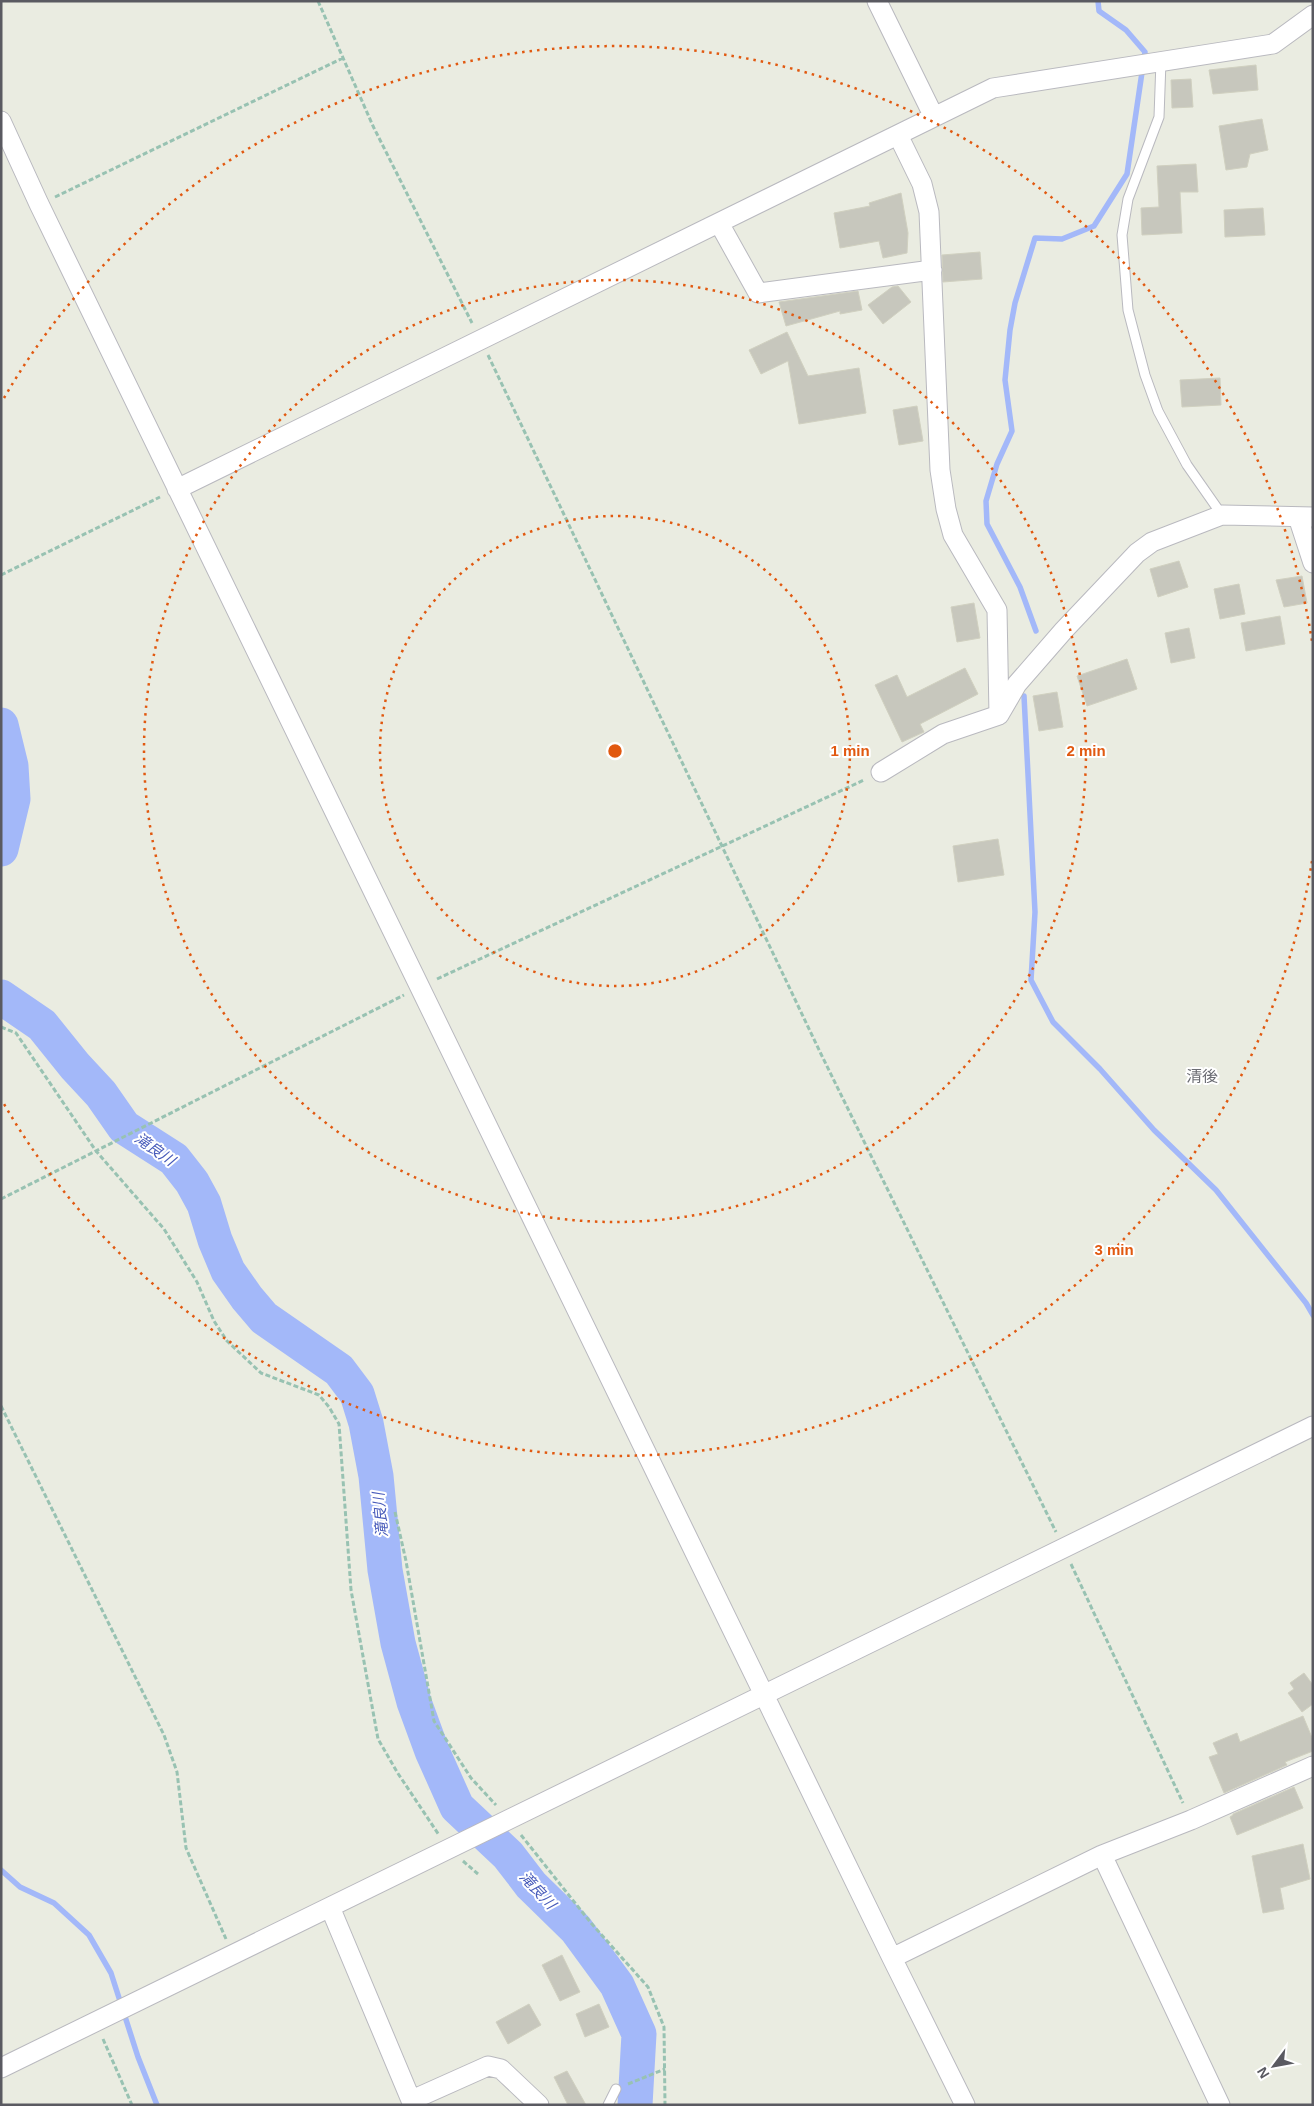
<svg xmlns="http://www.w3.org/2000/svg" width="1314" height="2106" font-family="Helvetica,'Noto Sans JP',sans-serif">
  <style>
    .lines { fill: none; stroke-linecap: round; stroke-linejoin: round }
    .stream { stroke: #a3b8f9; stroke-width: 5.5 }
    .river { stroke: #a3b8f9; stroke-width: 35 }
    .building { fill: #c7c7bd; stroke: #d0d0c0 }
    .lane-casing { stroke: #b9b9bf; stroke-width: 11 }
    .street-casing { stroke: #b9b9bf; stroke-width: 21 }
    .path { stroke: #98c2b2; stroke-width: 3; stroke-dasharray: 5 2.5; stroke-linecap: butt }
    .lane { stroke: #fff; stroke-width: 9 }
    .street { stroke: #fff; stroke-width: 19 }
    .ring { fill: none; stroke: #e15910; stroke-width: 2.5; stroke-dasharray: 2.5 5 }
    .labels { text-anchor: middle; dominant-baseline: central; stroke-width: 4; stroke-linejoin: round; paint-order: stroke }
    .water-label { font-size: 15px; font-style: italic; fill: #485bba; stroke: #fff }
    .quarter-label { font-size: 16px; fill: #6b6c73; stroke: #fff }
    .centre { fill: #e15910; stroke: #fff; stroke-width: 2.5 }
    .ring-label { font-size: 15px; text-anchor: middle; font-weight: bold; fill: #e15910; stroke: #fff; stroke-width: 4; stroke-linejoin: round; paint-order: stroke }
  </style>
  <rect width="100%" height="100%" fill="#eaece1"/>
  <g class="lines">
    <path class="stream" d="M1036,631L1020,587L987,524L986,501L997,464L1012,431L1005,380L1010,330L1015,303L1035,238L1062,239L1094,226L1127,174L1145,52L1126,30L1099,11L1098,1
      M1024,696L1035,912L1031,980L1053,1022L1100,1069L1154,1130L1216,1190L1306,1303L1313,1315
      M1,1870L20,1887L54,1903L89,1935L111,1973L138,2057L157,2105"/>
    <path class="river" d="M1,725L11,766L13,799L1,849
      M1,997L42,1025L75,1066L101,1094L124,1127L174,1159L192,1182L204,1204L215,1240L228,1271L247,1298L264,1318L339,1370L357,1394L366,1423L376,1476L385,1570L398,1643L414,1702L432,1751L457,1807L508,1855L531,1885L576,1929L617,1985L639,2034L635,2105"/>
  </g>
  <path class="building" d="M1256,65L1258,90L1213,94L1209,70Z
    M1191,79L1193,107L1172,108L1171,80Z
    M1262,119L1268,150L1250,154L1247,167L1226,170L1219,126Z
    M1196,164L1198,192H1180L1182,233L1142,235L1141,208L1159,207L1157,166Z
    M901,193L908,233L907,253L883,258L879,241L840,248L834,213L870,206L869,203Z
    M1263,208L1265,235L1225,237L1224,210Z
    M980,252L982,279L943,282L942,255Z
    M898,286L911,302L883,324L868,305L892,287Z
    M858,291L862,310L840,314V311L786,326L779,302Z
    M787,332L808,376L859,368L866,413L799,424L788,361L761,374L749,350Z
    M1220,378L1221,405L1182,407L1180,380Z
    M917,406L923,441L899,445L893,410Z
    M1179,561L1188,587L1158,597L1150,569Z
    M1302,576L1307,603L1284,607L1276,580Z
    M1239,584L1245,614L1220,619L1214,589Z
    M974,603L980,638L957,642L951,607Z
    M1280,616L1285,644L1246,651L1241,623Z
    M1189,628L1195,658L1171,663L1165,633Z
    M1127,659L1137,689L1087,706L1077,676Z
    M965,668L978,694L920,724L924,732L902,742L875,685L897,675L907,697Z
    M1057,692L1063,727L1039,731L1033,696Z
    M998,839L1004,875L958,882L953,846Z
    M1304,1673L1313,1685V1704L1302,1712L1288,1693L1294,1689L1290,1683Z
    M1303,1716L1313,1740V1751L1285,1762L1287,1765L1224,1793L1209,1757L1218,1754L1213,1743L1237,1733L1240,1742Z
    M1294,1787L1303,1808L1237,1835L1230,1817L1233,1815V1814Z
    M1303,1844L1310,1879L1280,1888L1284,1909L1263,1913L1252,1856Z
    M562,1955L580,1992L560,2001L542,1965Z
    M529,2004L541,2025L508,2044L496,2022Z
    M599,2004L609,2027L585,2037L576,2014Z
    M567,2071L586,2105H568L554,2077Z"/>
  <g class="lines">
    <defs>
      <path id="lane" d="M1161,61L1159,117L1128,199L1122,235L1128,310L1145,375L1158,411L1187,465L1222,515
        M608,2105L616,2089"/>
      <path id="street" d="M877,1L934,117
        M1,121L39,204L892,1958L965,2105
        M898,135L922,184L929,212L940,470L946,509L953,535L997,610L999,715
        M719,223L758,293L932,270
        M177,489L993,88L1273,44L1313,15
        M1298,517L1313,563
        M881,772L943,734L999,715L1017,684L1064,630L1137,553L1152,542L1222,515L1313,517
        M1102,1855L1220,2105
        M330,1907L413,2105
        M892,1958L1102,1855L1191,1820L1313,1766
        M1,2068L1313,1426
        M412,2100L488,2066L501,2069L539,2105"/>
    </defs>
    <use href="#lane" class="lane-casing"/>
    <use href="#street" class="street-casing"/>
    <path class="path" d="M318,1L373,126L472,323
      M55,197L343,58
      M488,355L821,1054L1056,1532
      M1,575L160,497
      M437,979L864,780
      M1,1027L16,1033L96,1151L164,1229L197,1282L214,1321L227,1341L261,1373L319,1395L329,1407L339,1424L351,1590L378,1739L397,1772L439,1835
      M1,1199L404,995
      M1,1406L164,1735L177,1772L186,1848L226,1939
      M395,1512L406,1561L434,1721L471,1778L496,1805
      M1071,1564L1183,1803
      M521,1835L591,1923L648,1987L664,2027L665,2105
      M463,1861L478,1874
      M103,2039L132,2105
      M628,2084L665,2069"/>
    <use href="#lane" class="lane"/>
    <use href="#street" class="street"/>
  </g>
  <g class="ring">
    <circle cx="615" cy="751" r="235"/>
    <circle cx="615" cy="751" r="471"/>
    <path d="M1312 861A706 706 0 0 1 4 1104M4 398A706 706 0 0 1 1312 641"/>
  </g>
  <g class="labels">
    <g class="water-label">
      <text transform="translate(155 1149) rotate(35)">滝良川</text>
      <text transform="translate(380 1515) rotate(-95)">滝良川</text>
      <text transform="translate(538 1890) rotate(47)">滝良川</text>
    </g>
    <g class="quarter-label">
      <text x="1202" y="1076">清後</text>
    </g>
  </g>
  <circle cx="615" cy="751" r="8" class="centre"/>
  <g class="ring-label">
    <text x="850" y="756">1 min</text>
    <text x="1086" y="756">2 min</text>
    <text x="1114" y="1255">3 min</text>
  </g>
  <rect width="1314" height="2106" fill="none" stroke="#5a5a61" stroke-width="5"/>
  <g transform="translate(1274 2066) rotate(238)" stroke="#ffffff" stroke-width="4" paint-order="stroke">
  <path d="M0-4L9 19L0 12L-9 19Z" fill="#5a5a61"/>
  <text y="-8" font-size="14" font-weight="bold" text-anchor="middle" fill="#5a5a61">N</text>
  </g>
</svg>
